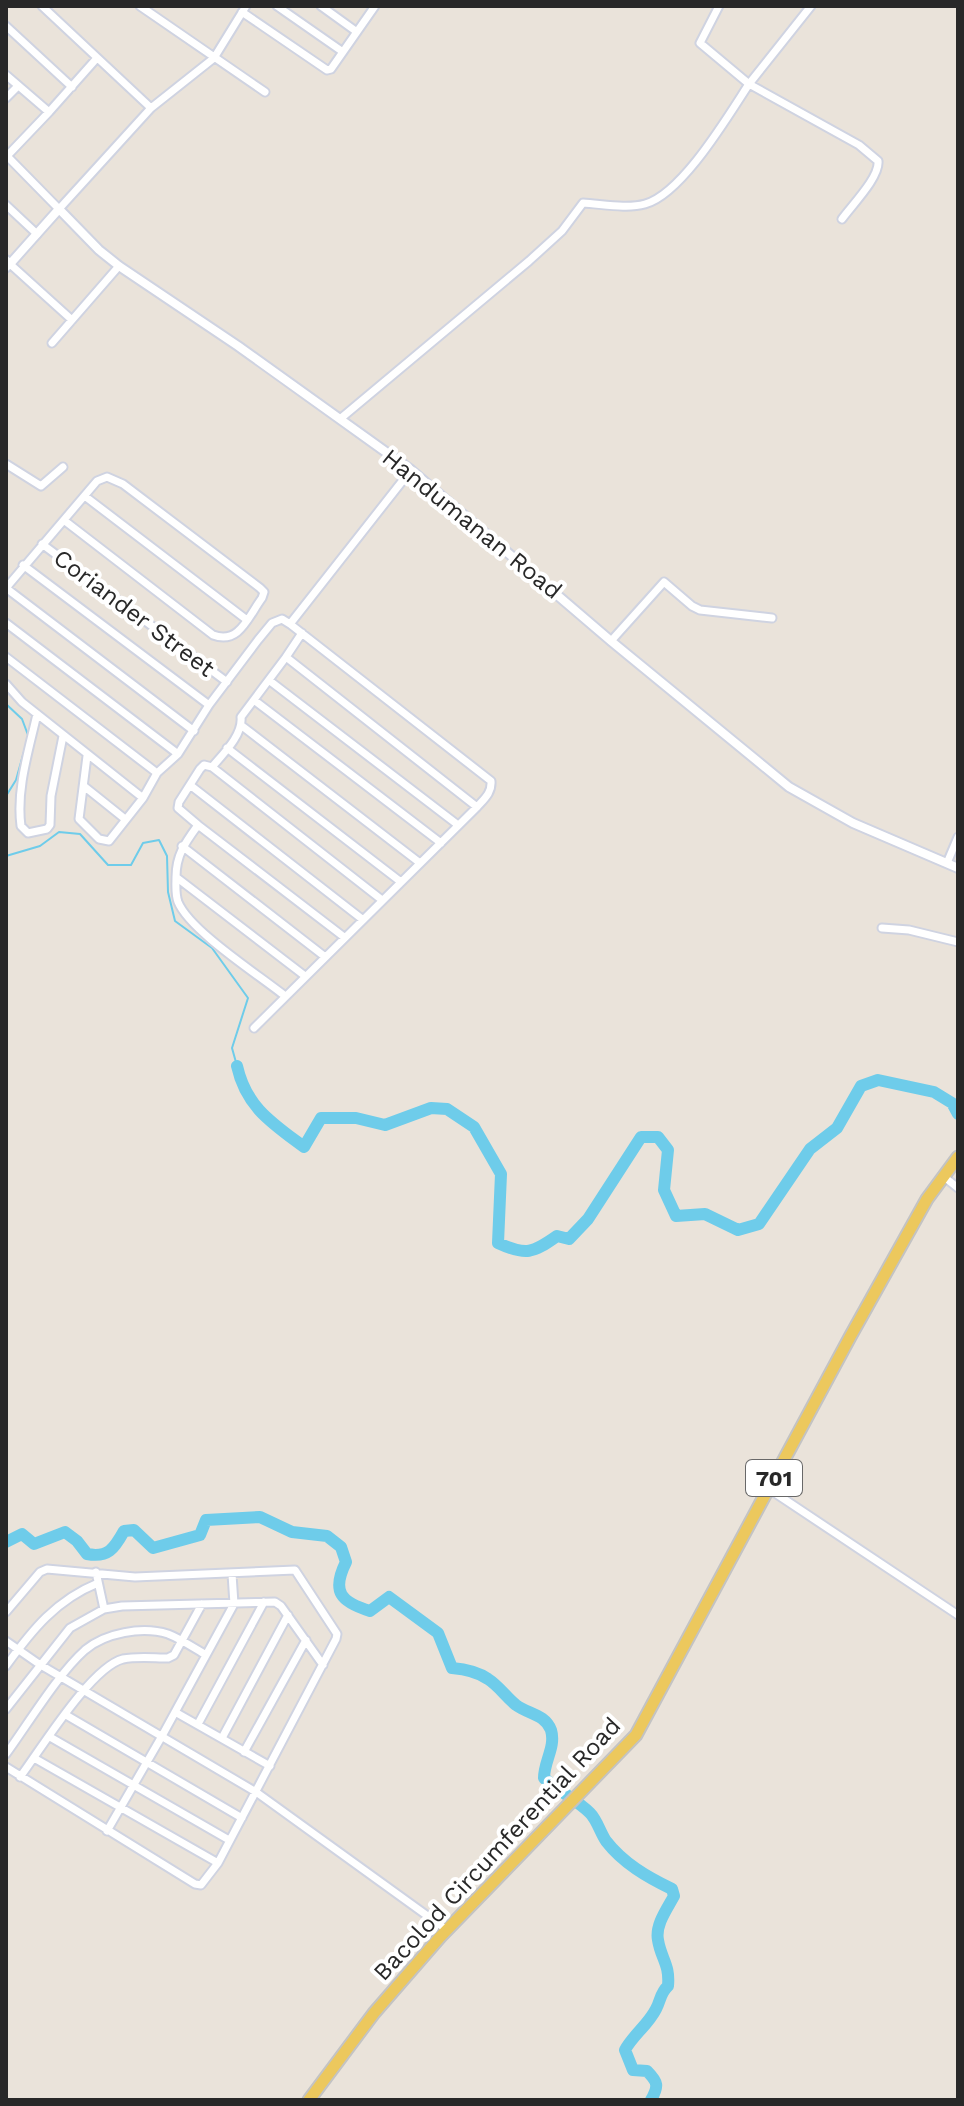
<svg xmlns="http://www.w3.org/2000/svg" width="964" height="2106" font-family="'Work Sans',sans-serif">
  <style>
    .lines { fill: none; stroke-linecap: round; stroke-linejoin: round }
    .stream { stroke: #6eccea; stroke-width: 2 }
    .river { stroke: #6eccea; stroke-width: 12 }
    .minor-casing { stroke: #cfd3e1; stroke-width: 11 }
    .tertiary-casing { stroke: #cfd3e1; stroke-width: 12 }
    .primary-casing { stroke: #c3c3c3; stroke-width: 15 }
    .minor { stroke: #fff; stroke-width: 7 }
    .tertiary { stroke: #fff; stroke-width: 8 }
    .primary { stroke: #ecc85d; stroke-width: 11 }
    .labels { text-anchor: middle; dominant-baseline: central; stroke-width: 8; stroke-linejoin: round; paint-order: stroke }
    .shield { fill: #fff; stroke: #686868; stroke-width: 2 }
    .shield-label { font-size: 22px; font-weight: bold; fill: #282828 }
    .street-label { font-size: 24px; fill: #282828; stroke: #fff }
  </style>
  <rect width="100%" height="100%" fill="#eae3da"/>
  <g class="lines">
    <path class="stream" d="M6,704L22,719L28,735
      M6,796L16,780L27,741
      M6,856L40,846L59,832L80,834L108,865H131L143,843L159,840L167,856L168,892L175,921L212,948L248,998L232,1048L237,1066"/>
    <path class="river" d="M237,1066C246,1107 272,1123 304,1147L321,1118H356L385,1125L431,1108L447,1109L474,1127L501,1174L498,1243C526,1256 533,1253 557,1236L569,1239L588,1219L641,1137H658L668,1150L664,1190L676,1216L705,1214L738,1230L759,1224L810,1149L837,1128L861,1086L878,1080L934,1092L952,1103L958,1114
      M6,1542L22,1534L34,1544L65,1532L77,1541L87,1554C108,1558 114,1549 124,1531L134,1530L153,1548L200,1535L206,1520L260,1517L292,1532L327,1536L341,1547L346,1562C331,1592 341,1602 370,1611L389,1597L438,1633L452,1668C464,1669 478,1672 488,1679C499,1686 506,1697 516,1705C528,1714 545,1714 551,1730C556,1747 544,1761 544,1778C558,1791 577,1800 590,1813C597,1820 600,1832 606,1841C623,1863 647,1877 672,1889L674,1896C667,1909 655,1925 658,1940C661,1959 670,1964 668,1986C660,1993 661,2000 656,2009C648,2025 633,2035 625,2050L633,2070L647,2071C658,2082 659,2086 651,2100"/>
    <defs>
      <path id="minor" d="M42,6L151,108
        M140,6L265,92
        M277,6L343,52
        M321,6L357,32
        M811,6L749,84L859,145L878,161C880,177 852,205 842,219
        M242,12L327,70L331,69L375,6
        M6,26L72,87
        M6,75L49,112L97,58
        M6,98L18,86
        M6,155L59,209L151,108L214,58L246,6
        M7,156L49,112
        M6,205L37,234
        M6,268L10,264L72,320
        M52,343L119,266
        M340,419L529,261L562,231L583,203C602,204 627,209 645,204C682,194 728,116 749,84L700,43L719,6
        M6,464L41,486L63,467
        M86,497L247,620
        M42,544L227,682
        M23,565L209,705
        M6,588L97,481L107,477L123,484L260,588L264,592L262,598C248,617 239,645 213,635L65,521
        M6,588L194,731
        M6,623L178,754
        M611,641L664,582L692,606L700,610L772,618
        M6,657L157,773
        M286,657L302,633
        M270,681L458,825
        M6,684L22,702L143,798
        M254,700L441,843
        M37,714C29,750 16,789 21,826L28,833L47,829L50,825L51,796L63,736
        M242,726L420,863
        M227,748L401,882
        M87,756L79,819L99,839L109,841L143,798L157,773L178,754L209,705L258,640L272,623L282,619L290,624
        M212,767L382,900
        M190,785L362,919
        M85,787L125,819
        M198,825L178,808L179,802L200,769L204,765L212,767C223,754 243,735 241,717L286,657L477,807
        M182,846L324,956
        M947,863L958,837
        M176,877C176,885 175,894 178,902C190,931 259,975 285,996
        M882,928L909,930L958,942
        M305,976L176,877C176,855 185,843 198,825L344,937
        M254,1028L477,807C484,799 492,793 491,781L290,624L411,470
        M943,1176L958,1188
        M769,1489L958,1615
        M96,1572L104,1609
        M6,1612L40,1572L47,1569L135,1577L295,1570L337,1634L336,1639L218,1863L201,1885L195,1884L6,1767
        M6,1641L39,1664L256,1792L447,1930
        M6,1666C32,1630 56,1600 98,1583
        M6,1709L70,1628L104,1609L122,1606L275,1602L281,1606L323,1665
        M175,1712L270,1766
        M66,1715L242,1818
        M198,1724L264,1602
        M50,1737L229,1840
        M222,1738L288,1615
        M244,1752L306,1640
        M6,1754C28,1724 58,1674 85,1650C105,1633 142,1626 168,1634C181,1639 194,1648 206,1655
        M34,1758L218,1863
        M20,1777C41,1749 91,1667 123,1659C137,1656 154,1658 168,1658L174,1655L202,1604
        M107,1831L162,1736L234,1604L232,1574"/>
      <path id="tertiary" d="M6,260L10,264L59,209L99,250L119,266L238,346L411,470L611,641L789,787L853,823L958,868"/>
      <path id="primary" d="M309,2100L374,2013L440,1937L636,1735L850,1337L927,1199L958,1157"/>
    </defs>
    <use href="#minor" class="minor-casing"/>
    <use href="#tertiary" class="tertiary-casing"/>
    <use href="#primary" class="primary-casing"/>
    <use href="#minor" class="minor"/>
    <use href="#tertiary" class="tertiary"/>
    <use href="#primary" class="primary"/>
  </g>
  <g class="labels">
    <rect class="shield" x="746" y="1460" width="56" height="36" rx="6"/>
    <g class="shield-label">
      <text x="774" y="1478">701</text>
    </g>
    <g class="street-label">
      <text transform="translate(472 524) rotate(39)">Handumanan Road</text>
      <text transform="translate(134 613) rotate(37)">Coriander Street</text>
      <text transform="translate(497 1849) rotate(-47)">Bacolod Circumferential Road</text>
    </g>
  </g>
  <rect width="964" height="2106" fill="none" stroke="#282828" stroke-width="16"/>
</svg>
